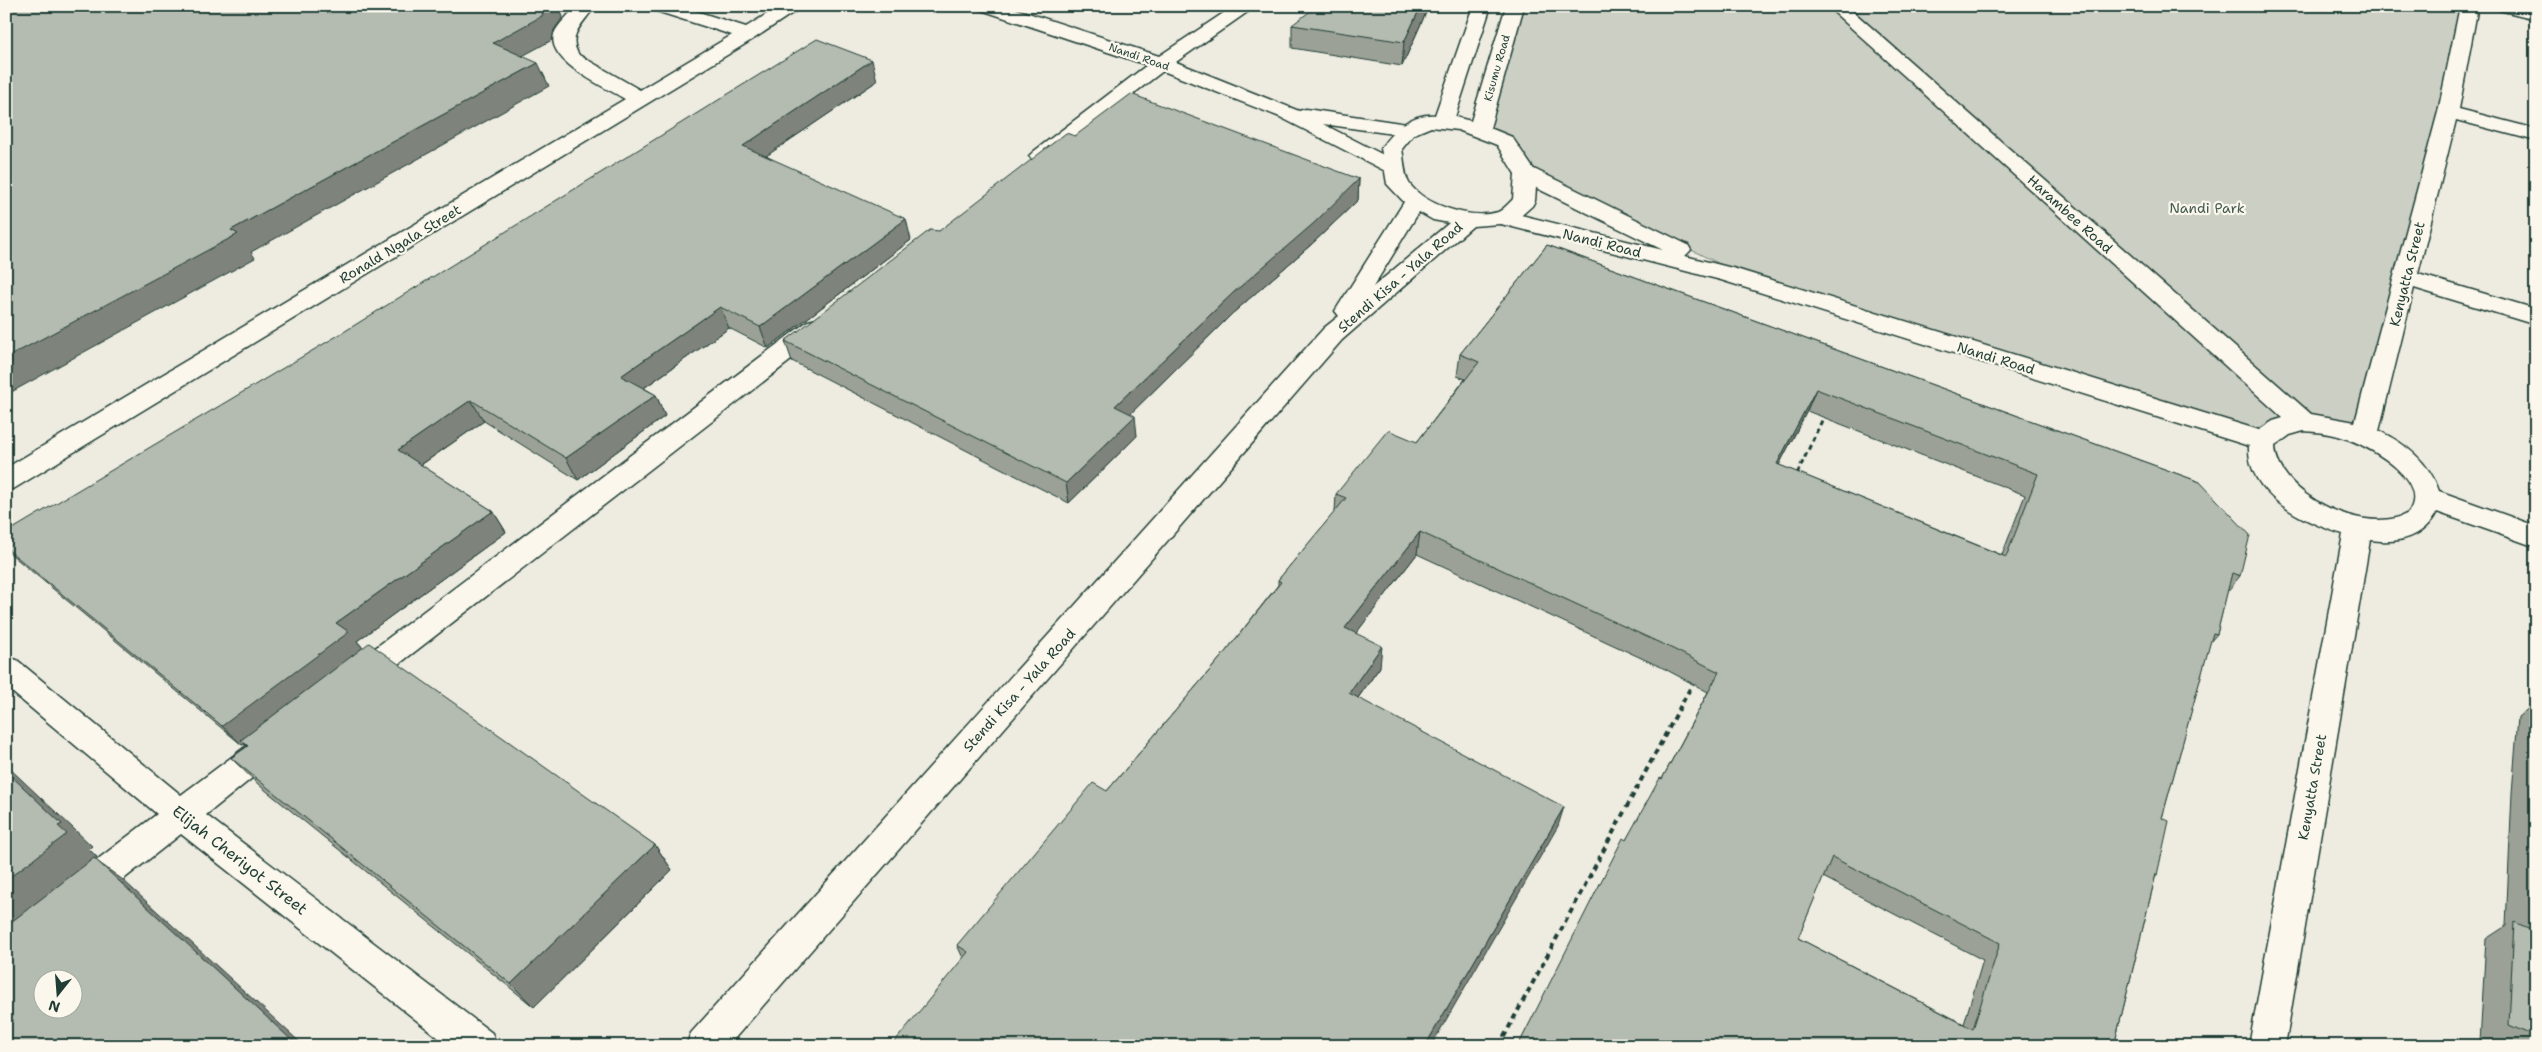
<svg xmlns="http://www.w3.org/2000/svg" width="2542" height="1052" font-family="'Shantell Sans',sans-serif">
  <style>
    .green { fill: #cbcfc4; stroke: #75867c }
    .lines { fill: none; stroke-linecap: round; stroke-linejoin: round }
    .minor-casing { stroke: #1f3d34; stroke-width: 3 }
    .highway-casing { stroke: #1f3d34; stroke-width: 3 }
    .path-far1 { stroke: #1f3d34; stroke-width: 3; stroke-dasharray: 5 4; stroke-linecap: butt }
    .path { stroke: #1f3d34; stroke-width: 4; stroke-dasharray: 5.5 4.5; stroke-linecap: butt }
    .minor { fill: #fbf7ec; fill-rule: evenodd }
    .highway { fill: #fbf7ec; fill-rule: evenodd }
    .wall { fill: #9ba197; stroke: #1f3d34; fill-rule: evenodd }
    .shaded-wall { fill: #7e837b; stroke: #1f3d34 }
    .building { fill: #b4bbb0; stroke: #1f3d34; fill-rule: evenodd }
    .labels { text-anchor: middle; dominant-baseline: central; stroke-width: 4.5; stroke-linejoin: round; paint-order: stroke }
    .far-street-label { font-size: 11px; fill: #1f3d34; stroke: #fbf7ec }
    .park-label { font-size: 14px; fill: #415a51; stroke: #fbf7ec }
    .street-label { font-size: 14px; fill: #1f3d34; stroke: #fbf7ec }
    .near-street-label { font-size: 16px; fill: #1f3d34; stroke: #fbf7ec }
  </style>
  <rect width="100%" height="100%" fill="#eeece1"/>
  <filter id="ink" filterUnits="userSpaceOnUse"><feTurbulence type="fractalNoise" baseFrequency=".02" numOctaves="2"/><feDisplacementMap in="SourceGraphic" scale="10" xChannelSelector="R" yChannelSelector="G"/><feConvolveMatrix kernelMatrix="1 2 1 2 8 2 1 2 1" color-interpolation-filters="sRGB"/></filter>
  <g filter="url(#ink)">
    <path class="green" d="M1517,6H2465L2441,110L2355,425L2286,416L2253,434L1728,268L1531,171L1482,126Z"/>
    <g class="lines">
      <defs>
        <path id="minor" d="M576,6H595C584,23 566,35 579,55L640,90L732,35L653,10L651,6H680L746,27L780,6H803L755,38L15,488L6,491V468L625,99C606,87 546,62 554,34C557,25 570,14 576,6Z
          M979,6H1007L1159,56L1234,6H1256L1176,62L1299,111L1306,109L1407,124L1414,126L1417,130L1414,134L1407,136L1323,124L1401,164L1404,169L1401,174L1393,175L1280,117L1163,71L1047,160L1040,162L1033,160L1029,156L1033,152L1147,65L981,10Z
          M1827,6H1847L2311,414L2355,422L2438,112L2460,6H2478L2459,109L2536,129V141L2456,120L2418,274L2536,309V325L2414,288L2379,431C2405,443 2430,463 2439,491L2536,526V547L2437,512C2423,538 2398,544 2370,540L2285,1046H2249L2343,534C2303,522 2247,495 2249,446L1721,280L1497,223L1494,218L1497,213L1505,211L1663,250L1518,179L1515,174L1518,169L1526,168L1534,169L1688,245L1691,250L1685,256L1736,269L2259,430L2273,421L2283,418ZM2304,431C2320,432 2336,434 2350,440C2374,449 2431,482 2408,513C2368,537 2276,495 2275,446L2290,435Z
          M2497,6L2536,7V19L2499,10Z
          M817,319L826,321L829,327L826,333L368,688L357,691L346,688L342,679L346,670L808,321Z
          M6,657L17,660L181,795L260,736L271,732L282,736L287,745L282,754L206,815L492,1033L497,1046H449L181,834L92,904L80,909L68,904L63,893L68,882L157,814L6,687Z"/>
        <path id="highway" d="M1473,6H1491L1455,117L1471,121L1506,6H1524L1490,128L1512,137L1537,174L1535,201L1532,206L1513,223L1473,226L1342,340L728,1046H686L691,1033L1324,328L1339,316L1335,311L1404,202L1387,184L1381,148C1393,130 1412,113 1435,115ZM1431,127L1458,130L1497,145L1515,174L1513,199C1509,203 1503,210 1498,212C1473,220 1425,206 1409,183C1404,175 1404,158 1402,149L1414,134ZM1419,212L1433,220L1449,223L1373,287Z"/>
      </defs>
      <use href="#minor" class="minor-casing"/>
      <use href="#highway" class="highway-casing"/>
      <path class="path-far1" d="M1797,474L1825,414"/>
      <path class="path" d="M1499,1046L1694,681"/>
      <use href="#minor" class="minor"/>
      <use href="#highway" class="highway"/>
    </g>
    <path class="wall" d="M1429,6L1402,66L1292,48V25Z
      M877,81L766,156L911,240L768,348L729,328L644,388L656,395L665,416L578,480L484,421L421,465L493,511L506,532L357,641L363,648L655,845L672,870L534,1007L259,785L231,758L247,746L245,744L242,745L18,560L6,550V533Z
      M1359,179L1358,200L1313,243L1233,313L1130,414L1137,436L1069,503L792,361L785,341L939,231Z
      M1547,245L2200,482L2240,576L2227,592L2217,634L2210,642L2162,818L2157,875L2155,878L2114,1046H1518L1626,840L1662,779L1708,692L1665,669L1417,554L1356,633L1380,667L1358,698L1558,826L963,958L957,945L1107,791L1222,656L1278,585V580L1335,512L1336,494L1417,442L1465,379L1457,376L1460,354ZM1807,411L2025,495L2002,555L1779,465ZM1823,877L1983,960L1964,1024L1798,938Z
      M2536,433V455H2534Z
      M2536,702V1046H2489L2480,1042L2486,939L2506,926L2512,793L2518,717Z"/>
    <path class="shaded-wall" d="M544,6H559L563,17L554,30L552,40L504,66L493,43Z
      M1421,6H1429L1402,66L1404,42Z
      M872,60L877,81L750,167L743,146Z
      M538,63L549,86L251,252L255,258L6,395V358L231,230Z
      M1359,179L1358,200L1313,243L1233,313L1117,427L1115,406L1233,293Z
      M906,219L911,240L768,348L760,327Z
      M720,307L729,328L631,397L621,376Z
      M1816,389L1807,411L1768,486L1777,464Z
      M656,395L665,416L578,480L566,458Z
      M471,400L484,421L412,471L398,450Z
      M1135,416L1137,436L1069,503L1066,483Z
      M493,511L506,532L357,641L366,652L241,740L245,744L242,745L222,726L336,623Z
      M1420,532L1417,554L1344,649L1345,628Z
      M1382,646L1380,667L1347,713L1349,693Z
      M6,765L92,846L89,849L97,857L94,859L123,880L304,1046H298L6,926V880L58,826L6,771Z
      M1564,807L1558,826L1431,1046H1425Z
      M655,845L672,870L534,1007L511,984Z"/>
    <path class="building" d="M6,6H544L542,16L493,43L538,63L231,230L238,234L6,358Z
      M1317,6H1421L1404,42L1292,25Z
      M817,39L872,60L743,146L906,219L760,327L720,307L621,376L656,395L566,458L471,400L398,450L493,511L336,623L349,632L222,726L6,548V533L342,333Z
      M1131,94L1359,179L1314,223L1233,293L1115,406L1135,416L1066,483L785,341L930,230L939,231L1066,133L1075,136Z
      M1547,245L2200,482L2250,535L2240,576L2232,573L2217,634L2213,633L2162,818L2169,821L2157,875L2156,874L2114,1046H1518L1623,838L1626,840L1660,778L1662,779L1719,672L1673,649L1420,532L1345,628L1382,646L1349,693L1564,807L1425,1046H891L968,952L957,945L1093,783L1107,791L1222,656L1281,582L1278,580L1346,498L1336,494L1388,430L1417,442L1479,362L1460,354ZM1816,389L2038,474L2006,557L1777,464ZM1832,857L2000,943L1973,1029L1798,938Z
      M369,643L655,845L511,984L231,758L248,746L241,740Z
      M6,771L62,824L58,826L67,834L6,880Z
      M2536,840V1037L2509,1025L2514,922L2533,930Z
      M94,858L298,1046H6V926ZM42,980H72V1010H42Z"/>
  </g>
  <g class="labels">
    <g class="far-street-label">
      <text transform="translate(1139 57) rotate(19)">Nandi Road</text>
      <text transform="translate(1497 68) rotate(-74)">Kisumu Road</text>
    </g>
    <g class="park-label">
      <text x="2207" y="208">Nandi Park</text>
    </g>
    <g class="street-label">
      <text transform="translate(2070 214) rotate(42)">Harambee Road</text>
      <text transform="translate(1602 243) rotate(14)">Nandi Road</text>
      <text transform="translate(400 244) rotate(-31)">Ronald Ngala Street</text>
      <text transform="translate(2407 274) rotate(-76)">Kenyatta Street</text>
      <text transform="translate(1400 277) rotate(-41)">Stendi Kisa - Yala Road</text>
      <text transform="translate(1996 358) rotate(17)">Nandi Road</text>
      <text transform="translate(1019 690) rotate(-48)">Stendi Kisa - Yala Road</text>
      <text transform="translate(2312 787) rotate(-80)">Kenyatta Street</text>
    </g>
    <g class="near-street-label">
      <text transform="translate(240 860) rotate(38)">Elijah Cheriyot Street</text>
    </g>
  </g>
  <rect width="2542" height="1052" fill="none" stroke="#fbf7ec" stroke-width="25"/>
  <rect x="12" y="12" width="2517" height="1027" fill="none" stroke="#1f3d34" stroke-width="2" filter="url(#ink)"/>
  <g transform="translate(58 994) rotate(197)"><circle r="24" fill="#fbf7ec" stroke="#a3ada2"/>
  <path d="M0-4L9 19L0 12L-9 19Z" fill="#1f3d34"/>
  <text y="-8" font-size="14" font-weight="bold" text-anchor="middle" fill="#1f3d34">N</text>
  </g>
</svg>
